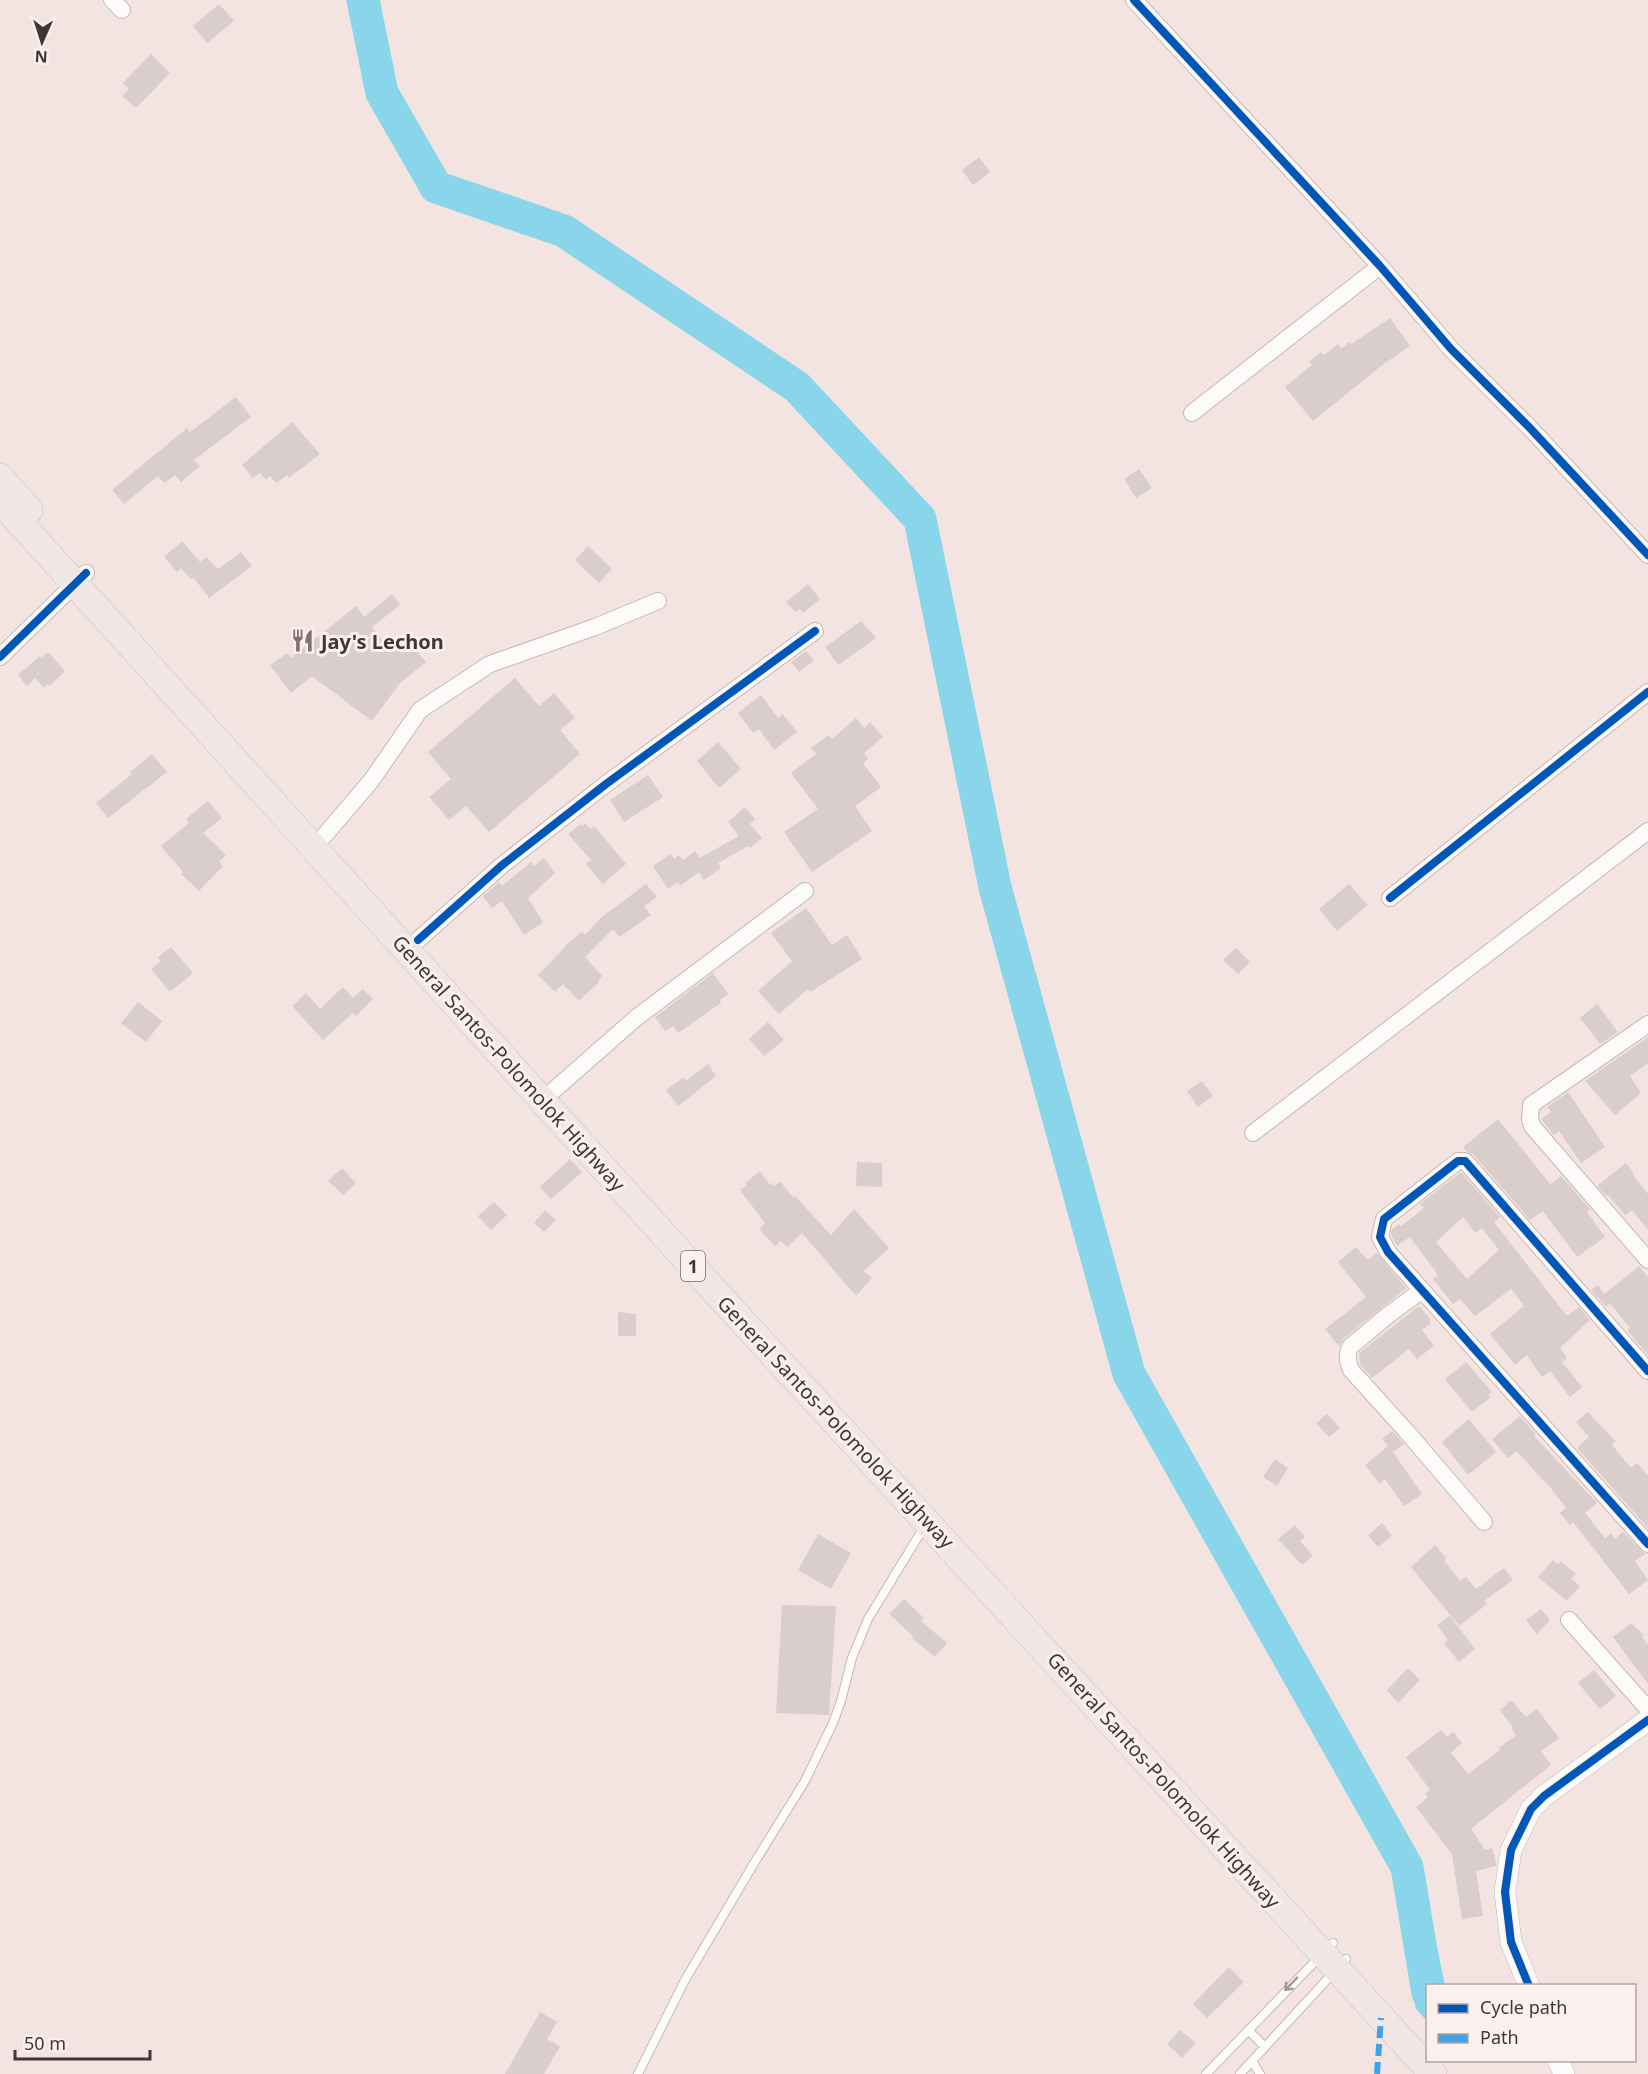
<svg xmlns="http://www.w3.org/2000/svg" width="1648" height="2074" font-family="'Noto Sans',sans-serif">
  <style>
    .water { fill: #89d5ea }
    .pier { fill: #f3e4e1 }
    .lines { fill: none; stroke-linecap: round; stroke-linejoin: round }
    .river { stroke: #89d5ea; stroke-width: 33 }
    .building { fill: #d9cecb; fill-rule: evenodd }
    .service-casing { stroke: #c4b8b6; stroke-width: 10 }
    .minor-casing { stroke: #c4b8b6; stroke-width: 18 }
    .tertiary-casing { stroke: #c4b8b6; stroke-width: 22 }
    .trunk-casing { stroke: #cac2c1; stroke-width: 28 }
    .service { stroke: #fdfbfa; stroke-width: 8 }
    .minor { stroke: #fdfbfa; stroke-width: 16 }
    .tertiary { stroke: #fdfbfa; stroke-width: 21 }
    .trunk { stroke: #f0e6e4; stroke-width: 27 }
    .quiet { stroke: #3fa3eb; stroke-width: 6; stroke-dasharray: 12 6; stroke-linecap: butt }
    .cycleway-casing { stroke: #fbf0ee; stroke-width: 11 }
    .cycleway { stroke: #0057b8; stroke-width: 8 }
    .oneway { stroke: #9e9897 }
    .labels { text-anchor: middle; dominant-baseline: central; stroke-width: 6; stroke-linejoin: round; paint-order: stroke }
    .shield { fill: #fbf0ee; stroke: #786e6c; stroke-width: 1.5 }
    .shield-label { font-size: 18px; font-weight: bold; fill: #403634 }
    .poi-label { font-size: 20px; font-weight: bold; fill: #403634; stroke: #fbf0ee; text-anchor: start }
    .street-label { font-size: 20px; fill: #403634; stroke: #fbf0ee }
  </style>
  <rect width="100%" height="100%" fill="#f3e4e1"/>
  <path class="water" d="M1407,1867L1423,1881L1445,1985L1428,1986V2060L1425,2074L1403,1919L1393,1881Z"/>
  <path class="pier" d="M1410,2002L1427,2021L1428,2060H1461V2074H1422Z"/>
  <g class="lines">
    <path class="river" d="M363,0L382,93L436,187L564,231L797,387L920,519L995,887L1129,1374L1407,1867L1428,1993"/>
  </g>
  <path class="building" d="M219,4L234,21L207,43L193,26Z
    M151,54L170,73L136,108L122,96L129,89L123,83Z
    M979,157L990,172L973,185L962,170Z
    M1390,318L1410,346L1381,366L1313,421L1285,387L1312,365L1309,361L1321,352L1324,355L1338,344L1341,349L1349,342L1351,344Z
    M236,397L251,417L194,460L200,466L181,482L175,475L164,483L158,476L124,504L112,490L187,428L190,432Z
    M292,422L320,454L289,478L287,475L276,483L270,476L266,480L260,473L253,478L242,465Z
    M1139,469L1152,488L1136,498L1124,479Z
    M182,541L200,562L206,557L218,569L241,552L252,566L209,598L194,578L192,580L181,568L177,572L164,557Z
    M588,546L612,569L599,583L575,560Z
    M808,584L820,599L803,613L800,609L795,612L786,602Z
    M392,594L400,605L372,627L390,650L405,637L426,662L400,683L372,721L312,676L291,693L270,665L287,653L291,658L356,606L364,617Z
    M861,621L876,638L838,665L825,647Z
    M806,651L814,661L799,672L791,662Z
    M48,652L65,671L50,686L48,684L44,688L35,678L27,686L18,675L40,656L41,658Z
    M515,678L539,706L554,693L575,718L560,730L580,754L489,832L466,806L449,820L429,797L451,779L428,752Z
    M761,695L778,718L783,714L797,732L774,750L759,729L753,733L738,713Z
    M856,718L864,728L870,722L883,737L864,753L868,759L863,763L881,787L855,806L872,831L812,872L784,832L818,809L791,773L816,754L811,748L829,735L832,739Z
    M718,742L741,769L719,788L697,761Z
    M152,754L167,772L108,818L96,803L132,774L130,772Z
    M648,775L663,797L624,822L610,800Z
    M208,801L222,818L203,833L226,855L219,862L223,866L199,891L181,874L183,872L161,846L189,823L186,819Z
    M745,807L755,819L750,824L762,838L750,848L748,846L718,863L721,868L704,880L699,872L680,886L678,882L668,889L653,866L671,854L674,859L679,855L683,860L695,851L700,858L739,836L728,822Z
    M585,823L590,829L594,826L626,864L603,884L586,864L591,860L568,834L580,824L582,826Z
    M544,858L555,873L528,898L543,922L524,935L502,901L492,908L483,896L499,882L502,886L531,862L534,866Z
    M646,884L657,897L644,906L651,915L619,937L613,929L585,957L602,976L598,981L599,982L579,1001L563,984L555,992L538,975L566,946L565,945L582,932L585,935L603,916Z
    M1349,884L1368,905L1337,931L1319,909Z
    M806,908L832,945L847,935L862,959L810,992L808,989L779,1014L758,991L792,961L771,933Z
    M171,947L193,973L170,992L151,969L161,961L158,957Z
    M1236,948L1250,962L1238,974L1223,960Z
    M713,973L728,994L720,1000L721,1003L678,1033L673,1026L665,1031L655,1017Z
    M343,987L353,998L363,989L373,999L356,1016L353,1013L323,1040L292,1006L306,993L320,1009Z
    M138,1002L162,1021L146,1042L121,1023Z
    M1597,1004L1618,1032L1600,1044L1580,1018Z
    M768,1022L784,1040L764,1056L749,1039Z
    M1648,1037V1063L1630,1076L1641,1093L1615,1115L1585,1081Z
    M708,1064L716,1076L678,1106L666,1090L684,1077L686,1081Z
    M1202,1081L1213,1096L1198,1107L1187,1091Z
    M1568,1092L1605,1147L1581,1163L1559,1131L1554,1135L1541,1119L1551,1112L1547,1107Z
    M1498,1119L1550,1184L1561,1176L1590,1209L1587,1212L1605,1237L1577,1257L1543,1211L1530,1220L1473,1154L1466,1151L1463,1147Z
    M570,1159L582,1172L551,1199L540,1187Z
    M857,1162L882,1163V1187L856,1186Z
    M1626,1163L1634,1173L1632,1174L1648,1194V1230L1632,1210L1625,1215L1608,1195L1606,1196L1597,1186Z
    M342,1168L356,1183L343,1195L328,1181Z
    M760,1171L770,1185L772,1183L774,1186L780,1181L793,1198L795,1196L831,1235L854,1209L889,1248L864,1271L872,1278L856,1296L802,1233L787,1247L781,1241L775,1246L759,1229L765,1223L740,1190L747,1186L745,1183Z
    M1461,1172L1500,1217L1494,1222L1567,1316L1579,1307L1590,1320L1560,1348L1567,1358L1562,1362L1582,1387L1570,1397L1550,1371L1542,1377L1527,1355L1515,1365L1490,1334L1524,1306L1511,1289L1475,1316L1460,1299L1453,1304L1433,1279L1438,1275L1410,1237L1397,1246L1391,1235L1392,1229L1399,1224L1401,1226L1424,1208L1420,1204ZM1463,1217L1475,1233L1482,1228L1499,1250L1467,1279L1436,1242Z
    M494,1202L507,1215L491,1230L478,1216Z
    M545,1210L556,1220L544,1232L534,1223Z
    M1356,1247L1368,1260L1377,1253L1406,1288L1343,1339L1339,1346L1325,1329L1366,1297L1338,1262Z
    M1639,1266L1648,1277V1355L1627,1330L1630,1328L1610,1303L1606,1307L1591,1290L1598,1285L1604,1294Z
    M1419,1306L1430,1319V1324L1422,1330L1434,1346L1417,1359L1409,1349L1372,1378L1360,1364L1359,1353Z
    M618,1312L636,1314V1336H618Z
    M1466,1362L1492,1392L1488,1395L1491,1397L1472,1412L1445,1379Z
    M1588,1412L1615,1441L1612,1445L1631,1468L1637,1463L1648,1476V1528L1577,1448L1589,1437L1576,1422Z
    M1327,1414L1340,1428L1329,1437L1316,1423Z
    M1520,1416L1536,1434L1534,1436L1597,1503L1585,1513L1605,1538L1611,1533L1615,1539L1623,1532L1645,1554L1635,1561L1648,1580L1629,1594L1573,1522L1570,1525L1560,1513L1566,1508L1549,1486L1516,1451L1508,1458L1492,1439Z
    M1469,1419L1496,1452L1468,1475L1442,1442Z
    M1392,1431L1404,1444L1393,1452L1390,1448L1422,1494L1404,1506L1385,1479L1380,1484L1365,1465L1388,1446L1382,1439Z
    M1275,1459L1288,1468L1277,1486L1263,1477Z
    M1382,1523L1392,1536L1378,1547L1368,1535Z
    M1295,1525L1305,1537L1300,1541L1313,1556L1302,1565L1278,1539Z
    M818,1534L851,1553L831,1589L798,1570Z
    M1435,1545L1446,1558L1444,1560L1460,1581L1466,1577L1476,1589L1504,1568L1513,1580L1484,1601L1487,1604L1459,1626L1411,1567Z
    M1553,1560L1558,1564L1561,1561L1576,1574L1571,1579L1580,1586L1567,1601L1538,1577Z
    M904,1599L924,1618L921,1621L947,1643L935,1657L911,1637L913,1636L889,1614Z
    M782,1605L836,1606L829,1715L776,1713Z
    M1541,1609L1550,1620L1537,1634L1526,1620Z
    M1450,1616L1475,1649L1459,1662L1444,1643L1448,1640L1437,1625Z
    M1631,1623L1644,1635L1642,1637L1648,1645V1684L1613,1637Z
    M1408,1668L1420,1680L1398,1703L1387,1690Z
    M1594,1670L1616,1696L1600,1709L1578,1683Z
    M1511,1700L1526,1717L1537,1709L1559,1738L1541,1751L1551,1765L1471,1829L1485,1850L1492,1848L1496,1863V1866L1476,1871L1483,1916L1462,1919L1452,1854L1416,1807L1428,1797L1425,1794L1430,1790L1406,1757L1441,1730L1447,1737L1453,1732L1462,1743L1451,1753L1468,1774L1500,1750L1499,1748L1516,1735L1511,1728L1513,1727L1500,1710Z
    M1229,1967L1244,1982L1207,2018L1193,2004Z
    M540,2012L557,2022L547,2039L560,2046L544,2074H505Z
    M1180,2030L1196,2043L1182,2058L1167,2044Z"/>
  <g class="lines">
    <defs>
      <path id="service" d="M1248,2030L1265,2047
        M1252,2061L1260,2074
        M638,2074L685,1980L753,1865L805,1781L833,1723L841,1701L852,1658L868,1619L924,1527
        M1206,2074L1333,1943
        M1240,2074L1346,1959"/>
      <path id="minor" d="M112,0L122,10
        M1134,0L1380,266L1451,349L1529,427L1648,555
        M1192,413L1380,266
        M0,657L86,573
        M324,836L371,781L420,710L490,664L595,627L658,601
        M1390,898L1648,692
        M418,940L501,866L606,784L815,631
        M1648,1024L1531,1105L1530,1119L1532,1126L1648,1260
        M554,1090L636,1018L805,891
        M1253,1133L1648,831
        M1422,1290L1387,1316L1350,1347C1346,1355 1348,1362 1351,1370L1407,1432L1484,1522
        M1648,1371L1465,1161H1458L1384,1219L1380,1237L1388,1252L1648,1544
        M1569,1620L1648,1709"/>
      <path id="tertiary" d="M1529,1986L1511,1942L1505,1892L1511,1850L1531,1809L1544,1796L1648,1720
        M1558,2060L1564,2074"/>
      <path id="trunk" d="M0,477L29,510
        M0,501L712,1288L1433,2074"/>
    </defs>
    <use href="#service" class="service-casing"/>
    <use href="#minor" class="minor-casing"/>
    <use href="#tertiary" class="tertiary-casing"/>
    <use href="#trunk" class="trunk-casing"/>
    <use href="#service" class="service"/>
    <use href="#minor" class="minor"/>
    <use href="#tertiary" class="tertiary"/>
    <use href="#trunk" class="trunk"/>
    <path class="quiet" d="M1377,2074L1381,2018"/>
    <defs>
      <path id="cycleway" d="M1134,0L1380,266L1451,349L1529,427L1648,555
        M0,657L86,573
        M1390,898L1648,692
        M418,940L501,866L606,784L815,631
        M1648,1371L1465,1161H1458L1384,1219L1380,1237L1388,1252L1648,1544
        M1529,1986L1511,1942L1505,1892L1511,1850L1531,1809L1544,1796L1648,1720"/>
    </defs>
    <use href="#cycleway" class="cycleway-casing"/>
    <use href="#cycleway" class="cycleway"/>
  </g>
  <defs><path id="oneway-shaft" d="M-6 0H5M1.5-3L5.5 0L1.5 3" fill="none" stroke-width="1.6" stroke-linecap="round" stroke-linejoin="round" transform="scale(1.5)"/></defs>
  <use class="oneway" href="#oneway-shaft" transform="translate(1291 1984) rotate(134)"/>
  <defs>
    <symbol id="restaurant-bare" viewBox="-9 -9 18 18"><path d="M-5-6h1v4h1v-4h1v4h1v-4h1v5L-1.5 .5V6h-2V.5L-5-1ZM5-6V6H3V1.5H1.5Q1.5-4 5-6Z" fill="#7f7371" stroke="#fbf0ee" stroke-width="2.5" paint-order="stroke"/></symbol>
  </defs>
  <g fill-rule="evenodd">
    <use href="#restaurant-bare" x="286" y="624" width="33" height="33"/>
  </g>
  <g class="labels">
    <rect class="shield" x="681" y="1251" width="24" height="30" rx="4.5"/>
    <g class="shield-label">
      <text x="693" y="1266">1</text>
    </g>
    <g class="poi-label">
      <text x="321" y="641">Jay's Lechon</text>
    </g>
    <g class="street-label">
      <text transform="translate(509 1063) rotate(48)">General Santos-Polomolok Highway</text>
      <text transform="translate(836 1422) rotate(47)">General Santos-Polomolok Highway</text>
      <text transform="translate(1164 1780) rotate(48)">General Santos-Polomolok Highway</text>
    </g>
  </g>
  <rect x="1426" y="1984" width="210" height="78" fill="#fbf0ee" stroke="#b0a6a4" stroke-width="1.5"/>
  <rect x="1438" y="2004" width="30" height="9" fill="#0057b8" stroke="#b0a6a4" stroke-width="1.5"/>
  <text x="1480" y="2014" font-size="18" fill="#403634">Cycle path</text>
  <rect x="1438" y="2034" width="30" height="9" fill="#3fa3eb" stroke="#b0a6a4" stroke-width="1.5"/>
  <text x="1480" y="2044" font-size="18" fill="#403634">Path</text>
  <g transform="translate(42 42) rotate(183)" stroke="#fbf0ee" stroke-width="4.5" paint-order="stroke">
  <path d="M0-4.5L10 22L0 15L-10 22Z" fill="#403634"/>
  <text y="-9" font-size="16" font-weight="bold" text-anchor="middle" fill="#403634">N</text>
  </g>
  <path d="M15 2050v9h135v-9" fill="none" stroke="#403634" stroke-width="3"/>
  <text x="24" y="2050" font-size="18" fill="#403634" stroke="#fbf0ee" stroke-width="4.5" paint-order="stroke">50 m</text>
</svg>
